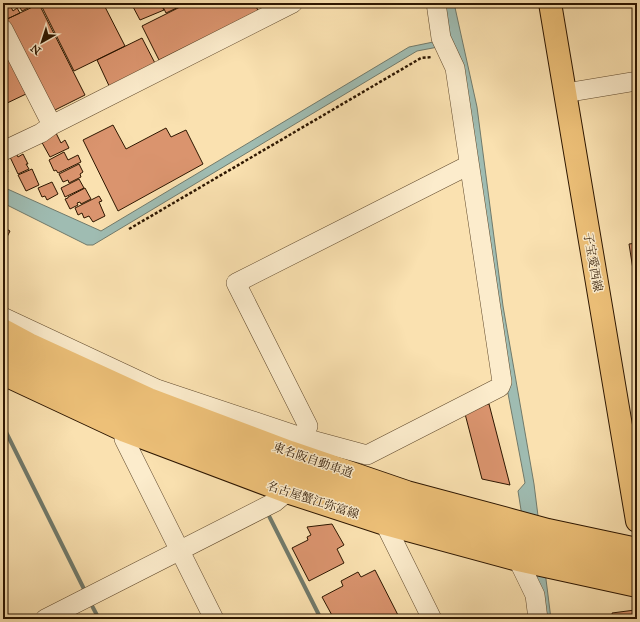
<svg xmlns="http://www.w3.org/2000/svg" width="640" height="622" font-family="'IM FELL Great Primer','Noto Serif JP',serif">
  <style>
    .water { fill: #9fbcb2; stroke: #717a6b }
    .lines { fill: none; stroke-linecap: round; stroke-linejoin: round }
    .stream { stroke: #717a6b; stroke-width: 4 }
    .building { fill: #da946e; stroke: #2d1600 }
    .minor-casing { stroke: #60492c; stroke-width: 20 }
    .major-casing { stroke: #2d1600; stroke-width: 24 }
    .highway-casing { stroke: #2d1600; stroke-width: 24 }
    .path { stroke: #2d1600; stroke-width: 2.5; stroke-dasharray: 3 2; stroke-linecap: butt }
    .minor { stroke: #fceccc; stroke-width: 19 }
    .major { stroke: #edc078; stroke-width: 22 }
    .highway { stroke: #edc078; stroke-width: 22 }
    .labels { text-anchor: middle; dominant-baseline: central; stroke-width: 3; stroke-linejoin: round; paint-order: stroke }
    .street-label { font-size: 12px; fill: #2d1600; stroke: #fceccc }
  </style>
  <rect width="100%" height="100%" fill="#fae1b0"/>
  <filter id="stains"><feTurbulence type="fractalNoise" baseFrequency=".005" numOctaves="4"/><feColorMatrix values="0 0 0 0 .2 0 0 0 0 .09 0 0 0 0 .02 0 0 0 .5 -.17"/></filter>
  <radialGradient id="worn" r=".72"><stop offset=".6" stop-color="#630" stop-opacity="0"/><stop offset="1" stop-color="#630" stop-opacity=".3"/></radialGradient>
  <path class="water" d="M443,3H454L477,107L503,306L534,484L551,619H543L532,579L518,491L525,483L506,383L460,69L438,47L417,51L93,245H87L3,203V187L101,231L409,47L438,41Z"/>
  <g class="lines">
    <path class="stream" d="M636,3L637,7
      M3,426L86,593
      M267,512L321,619
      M90,602L99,619"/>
  </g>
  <path class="building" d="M3,3H9L13,11L17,8L20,13L5,20L3,16Z
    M17,3H38L22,11Z
    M40,3H103L125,46L74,71Z
    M131,3H160L164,10L140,20Z
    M161,3H187L166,13Z
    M188,3H255L258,11L159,60L142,26Z
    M258,3H271L261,8Z
    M39,4L85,95L51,112L5,20Z
    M142,38L157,67L111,90L97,60Z
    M3,49L26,94L3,105Z
    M113,125L126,149L166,128L171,137L186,130L203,164L118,211L83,140Z
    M55,131L61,143L65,140L69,148L50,157L40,139Z
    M64,152L68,160L78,155L81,162L58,173L56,170L54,171L49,160Z
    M16,153L18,157L23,154L28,164H26L29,169L18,174L10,157Z
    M3,163L8,172L3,175Z
    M79,164L83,172L80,174L81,177L69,183L68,180L63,182L59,174Z
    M32,169L39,185L26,191L18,175Z
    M79,179L84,188L65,197L61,188Z
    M52,182L58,194L47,200L45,196L42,197L38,188Z
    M85,188L91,199L81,204L80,202L77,203L78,205L70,209L65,199L68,198V197Z
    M99,196L102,201L99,202L105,216L93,222L89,216L84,218L82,213L78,215L75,208Z
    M3,227L10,231L3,245Z
    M637,243V282H635L629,244Z
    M489,404L510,485L482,479L464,410Z
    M332,524L344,545L337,549L344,563L309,581L292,548L308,540L307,537L311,535L307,527Z
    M375,570L400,619H334L322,597L343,586L341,581L358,572L361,577Z
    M635,610L637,619H613L612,613Z"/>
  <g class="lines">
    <defs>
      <path id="minor" d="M3,29L52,125L293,3
        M565,93L637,81
        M3,151L41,133L52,125
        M3,317L157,389L304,438L367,455L500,387L502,382L455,68L441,38L436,3
        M125,431L124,439L214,619
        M304,438L308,426L236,283L469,165
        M385,524L432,619
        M518,560L535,595L538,619
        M45,619L275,502L287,492"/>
      <path id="major" d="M550,3L637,521
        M3,374L125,431L287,492L385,524L518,560L637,586"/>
      <path id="highway" d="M3,330L29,344L149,399L290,452L407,492L548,530L637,549
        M3,353L21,362L140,416L283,471L402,510L546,550L637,568"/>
    </defs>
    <use href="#minor" class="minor-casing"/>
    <use href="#major" class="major-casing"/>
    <use href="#highway" class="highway-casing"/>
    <path class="path" d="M129,229L421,58L432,57"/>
    <use href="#minor" class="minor"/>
    <use href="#major" class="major"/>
    <use href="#highway" class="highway"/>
  </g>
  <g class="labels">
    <g class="street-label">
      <text transform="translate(593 262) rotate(80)">子宝愛西線</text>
      <text transform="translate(313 460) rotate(19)">東名阪自動車道</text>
      <text transform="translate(313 500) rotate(18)">名古屋蟹江弥富線</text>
    </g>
  </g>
  <rect width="640" height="622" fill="none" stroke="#fae1b0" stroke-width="16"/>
  <rect x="4" y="4" width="632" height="614" fill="none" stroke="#2d1600" stroke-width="2"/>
  <rect x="8" y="8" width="624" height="606" fill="none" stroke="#2d1600"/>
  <g transform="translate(42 42) rotate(219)" stroke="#fceccc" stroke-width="3" paint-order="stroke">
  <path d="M0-3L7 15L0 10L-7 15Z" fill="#2d1600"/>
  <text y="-6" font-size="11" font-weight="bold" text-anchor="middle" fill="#2d1600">N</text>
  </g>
  <rect width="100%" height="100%" filter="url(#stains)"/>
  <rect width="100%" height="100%" fill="url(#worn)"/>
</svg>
